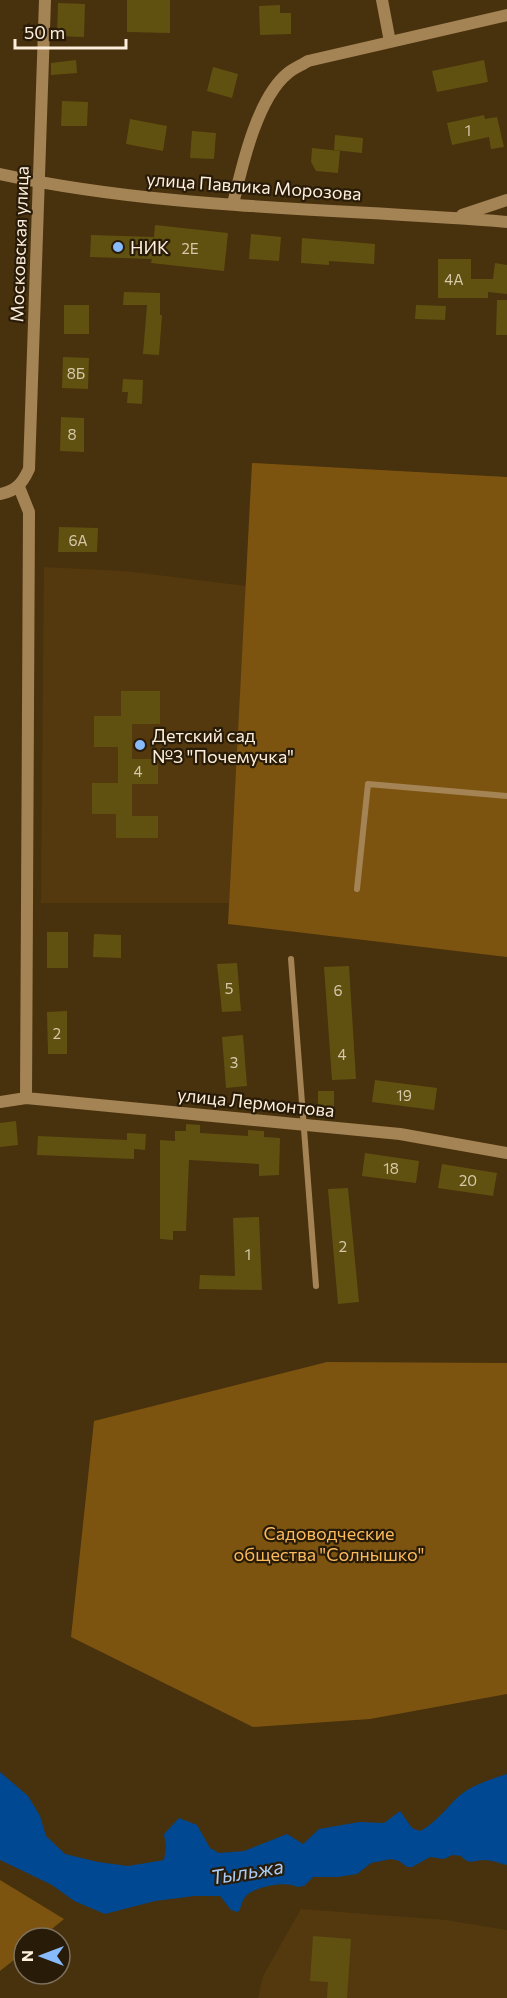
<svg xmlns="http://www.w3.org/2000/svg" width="507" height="1998" font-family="Commissioner,sans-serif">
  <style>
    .built { fill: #54390f }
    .green { fill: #7c5410 }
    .water { fill: #004892 }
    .building { fill: #605111 }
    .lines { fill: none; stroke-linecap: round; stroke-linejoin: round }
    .service { stroke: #a48355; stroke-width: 6 }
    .minor { stroke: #a48355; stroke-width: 12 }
    .poi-dot { fill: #88bbfc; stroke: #281b08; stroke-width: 2 }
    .labels { text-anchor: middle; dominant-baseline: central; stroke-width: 4.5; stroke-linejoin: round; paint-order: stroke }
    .number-label { font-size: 15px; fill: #d6c8a9 }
    .street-label { font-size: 18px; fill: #fdefdc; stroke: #281b08 }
    .poi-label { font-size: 18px; fill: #fdefdc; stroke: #281b08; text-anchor: start }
    .park-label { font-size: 18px; fill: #fbbb5c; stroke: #281b08 }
    .water-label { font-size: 20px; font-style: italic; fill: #abcbf3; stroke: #281b08 }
  </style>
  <rect width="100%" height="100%" fill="#48310d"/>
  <path class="built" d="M44,567L125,571L246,586L229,903H41Z
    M301,1909L446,1920L507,1930V1998H258L263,1976Z"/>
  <path class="green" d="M252,463L507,477V957L228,924Z
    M327,1362L507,1363V1694L370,1719L253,1727L71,1637L94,1421Z
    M0,1880L64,1919L41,1938H24V1952L0,1971Z"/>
  <path class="water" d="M0,1772L28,1796L40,1816L46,1836L65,1854L98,1862L128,1866L164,1860L166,1847L164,1834L179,1818L197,1825L210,1848L219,1853L244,1851L287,1834L303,1844L319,1829L359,1822L384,1823L400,1811L412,1828L420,1831C436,1823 446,1808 459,1796C472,1785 491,1779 507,1774V1865C499,1863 491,1860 483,1860C472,1861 469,1865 461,1856L452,1855L444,1859L430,1857L412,1867H407L399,1861L391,1859L371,1863L357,1874L338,1877H313L304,1886L297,1887C286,1880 253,1887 245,1897C242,1901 241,1907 239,1911L237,1912L231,1910L220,1896H194L155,1901L105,1914L74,1901L52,1885L0,1860Z"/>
  <path class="building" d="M127,0H170V33L127,32Z
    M58,3L85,4L84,37L57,36Z
    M280,5V13H291V34L260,35L259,6Z
    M76,60L77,73L51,75V63Z
    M484,60L488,82L437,92L432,71Z
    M213,67L238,74L232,98L207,91Z
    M62,101L88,102L87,126H61Z
    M484,115L485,119L497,117L504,147L491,149L489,137L452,145L447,123Z
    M130,119L167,126L163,151L126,144Z
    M192,131L216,133L214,159L190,158Z
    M335,135L363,138L362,153L334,150Z
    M312,148L340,151L338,173L316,171L311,162Z
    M155,225L228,233L224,271L151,263L152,259L90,257L91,235L154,237Z
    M251,234L281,237L279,261L249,259Z
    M302,238L375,244L374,264L329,261V265L301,263Z
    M438,259H471V279H493L495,263L507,265V294L488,292V298H438Z
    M124,292L160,293V315H162L159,355L143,354L147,305H123Z
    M497,300H507V335H496Z
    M64,305H89V334H64Z
    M416,305L446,306L445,320L415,319Z
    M63,357L89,358L88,389L62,388Z
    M123,379L143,380L142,404L127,403L128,392H122Z
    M61,417L84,418V452L60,451Z
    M59,527L98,528L97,552H58Z
    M121,691H160V724H132V759H158V784H132V816H158V838H116V814H92V783H118V747H94V716H121Z
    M47,932H68V968H47Z
    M94,934L121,935V958L93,957Z
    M237,963L241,1011L222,1012L217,964Z
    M349,966L356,1079L332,1080L324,967Z
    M67,1011V1054H48L47,1012Z
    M243,1035L247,1086L226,1088L222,1037Z
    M375,1080L437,1088L434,1110L372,1102Z
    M318,1091H334V1107H318Z
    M16,1121L18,1145L0,1147V1123Z
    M186,1124L200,1125V1133L248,1136V1130L264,1131V1137L280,1138L279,1175L259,1176V1164L189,1160L186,1231H173V1240L160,1239V1140L175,1141V1131H186Z
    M127,1133L146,1134L145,1150L134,1149V1159L37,1155L38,1136L127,1140Z
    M365,1153L419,1161L416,1183L362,1176Z
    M442,1164L497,1173L493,1196L438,1188Z
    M348,1188L359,1302L338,1304L328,1189Z
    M259,1217L262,1290L199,1289L200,1275L235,1276L233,1218Z
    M313,1936L351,1939L347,1998H327L328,1982L310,1981Z"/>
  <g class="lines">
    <path class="service" d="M357,889L368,784L507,796
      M291,959L316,1286"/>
    <path class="minor" d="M382,0L390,42
      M0,174C166,210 339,208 507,222
      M233,204C242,166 257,98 288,73C294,68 302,65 308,61L507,15
      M462,215L507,200
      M19,487L29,512L26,1098
      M0,494C16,491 22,484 29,469L45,0
      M0,1102L26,1098L400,1134L507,1153"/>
  </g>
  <g class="poi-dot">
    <circle cx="118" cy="247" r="6"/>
    <circle cx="140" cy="745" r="6"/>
  </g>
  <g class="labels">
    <g class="number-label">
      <text x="468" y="130">1</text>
      <text x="190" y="248">2Е</text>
      <text x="454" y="279">4А</text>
      <text x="76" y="373">8Б</text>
      <text x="72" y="434">8</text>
      <text x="78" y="540">6А</text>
      <text x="138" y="771">4</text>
      <text x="229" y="988">5</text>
      <text x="338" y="990">6</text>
      <text x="57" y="1033">2</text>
      <text x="342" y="1054">4</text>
      <text x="234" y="1062">3</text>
      <text x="404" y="1095">19</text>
      <text x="391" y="1168">18</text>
      <text x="468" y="1180">20</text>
      <text x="343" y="1246">2</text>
      <text x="248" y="1254">1</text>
    </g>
    <g class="street-label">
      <text transform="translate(254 186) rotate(4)">улица Павлика Морозова</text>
      <text transform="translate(19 244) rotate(-88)">Московская улица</text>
      <text transform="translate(256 1102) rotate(6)">улица Лермонтова</text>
    </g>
    <g class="poi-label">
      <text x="130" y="247">НИК</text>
      <text x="152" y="735">Детский сад<tspan x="152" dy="21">№3 "Почемучка"</tspan></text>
    </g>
    <g class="park-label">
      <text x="329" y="1533">Садоводческие<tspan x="329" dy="21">общества "Солнышко"</tspan></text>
    </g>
    <g class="water-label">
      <text transform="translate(247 1871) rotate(-9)">Тыльжа</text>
    </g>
  </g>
  <g transform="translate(42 1956) rotate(270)"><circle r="28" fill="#281b08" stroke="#7d705d" stroke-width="1.5"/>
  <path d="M0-4.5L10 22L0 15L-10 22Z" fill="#88bbfc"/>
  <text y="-9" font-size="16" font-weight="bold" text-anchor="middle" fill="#fdefdc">N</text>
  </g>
  <path d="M15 39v9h111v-9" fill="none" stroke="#fdefdc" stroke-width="3"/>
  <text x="24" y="39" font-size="18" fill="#fdefdc" stroke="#281b08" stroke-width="4.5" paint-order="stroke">50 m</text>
</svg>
